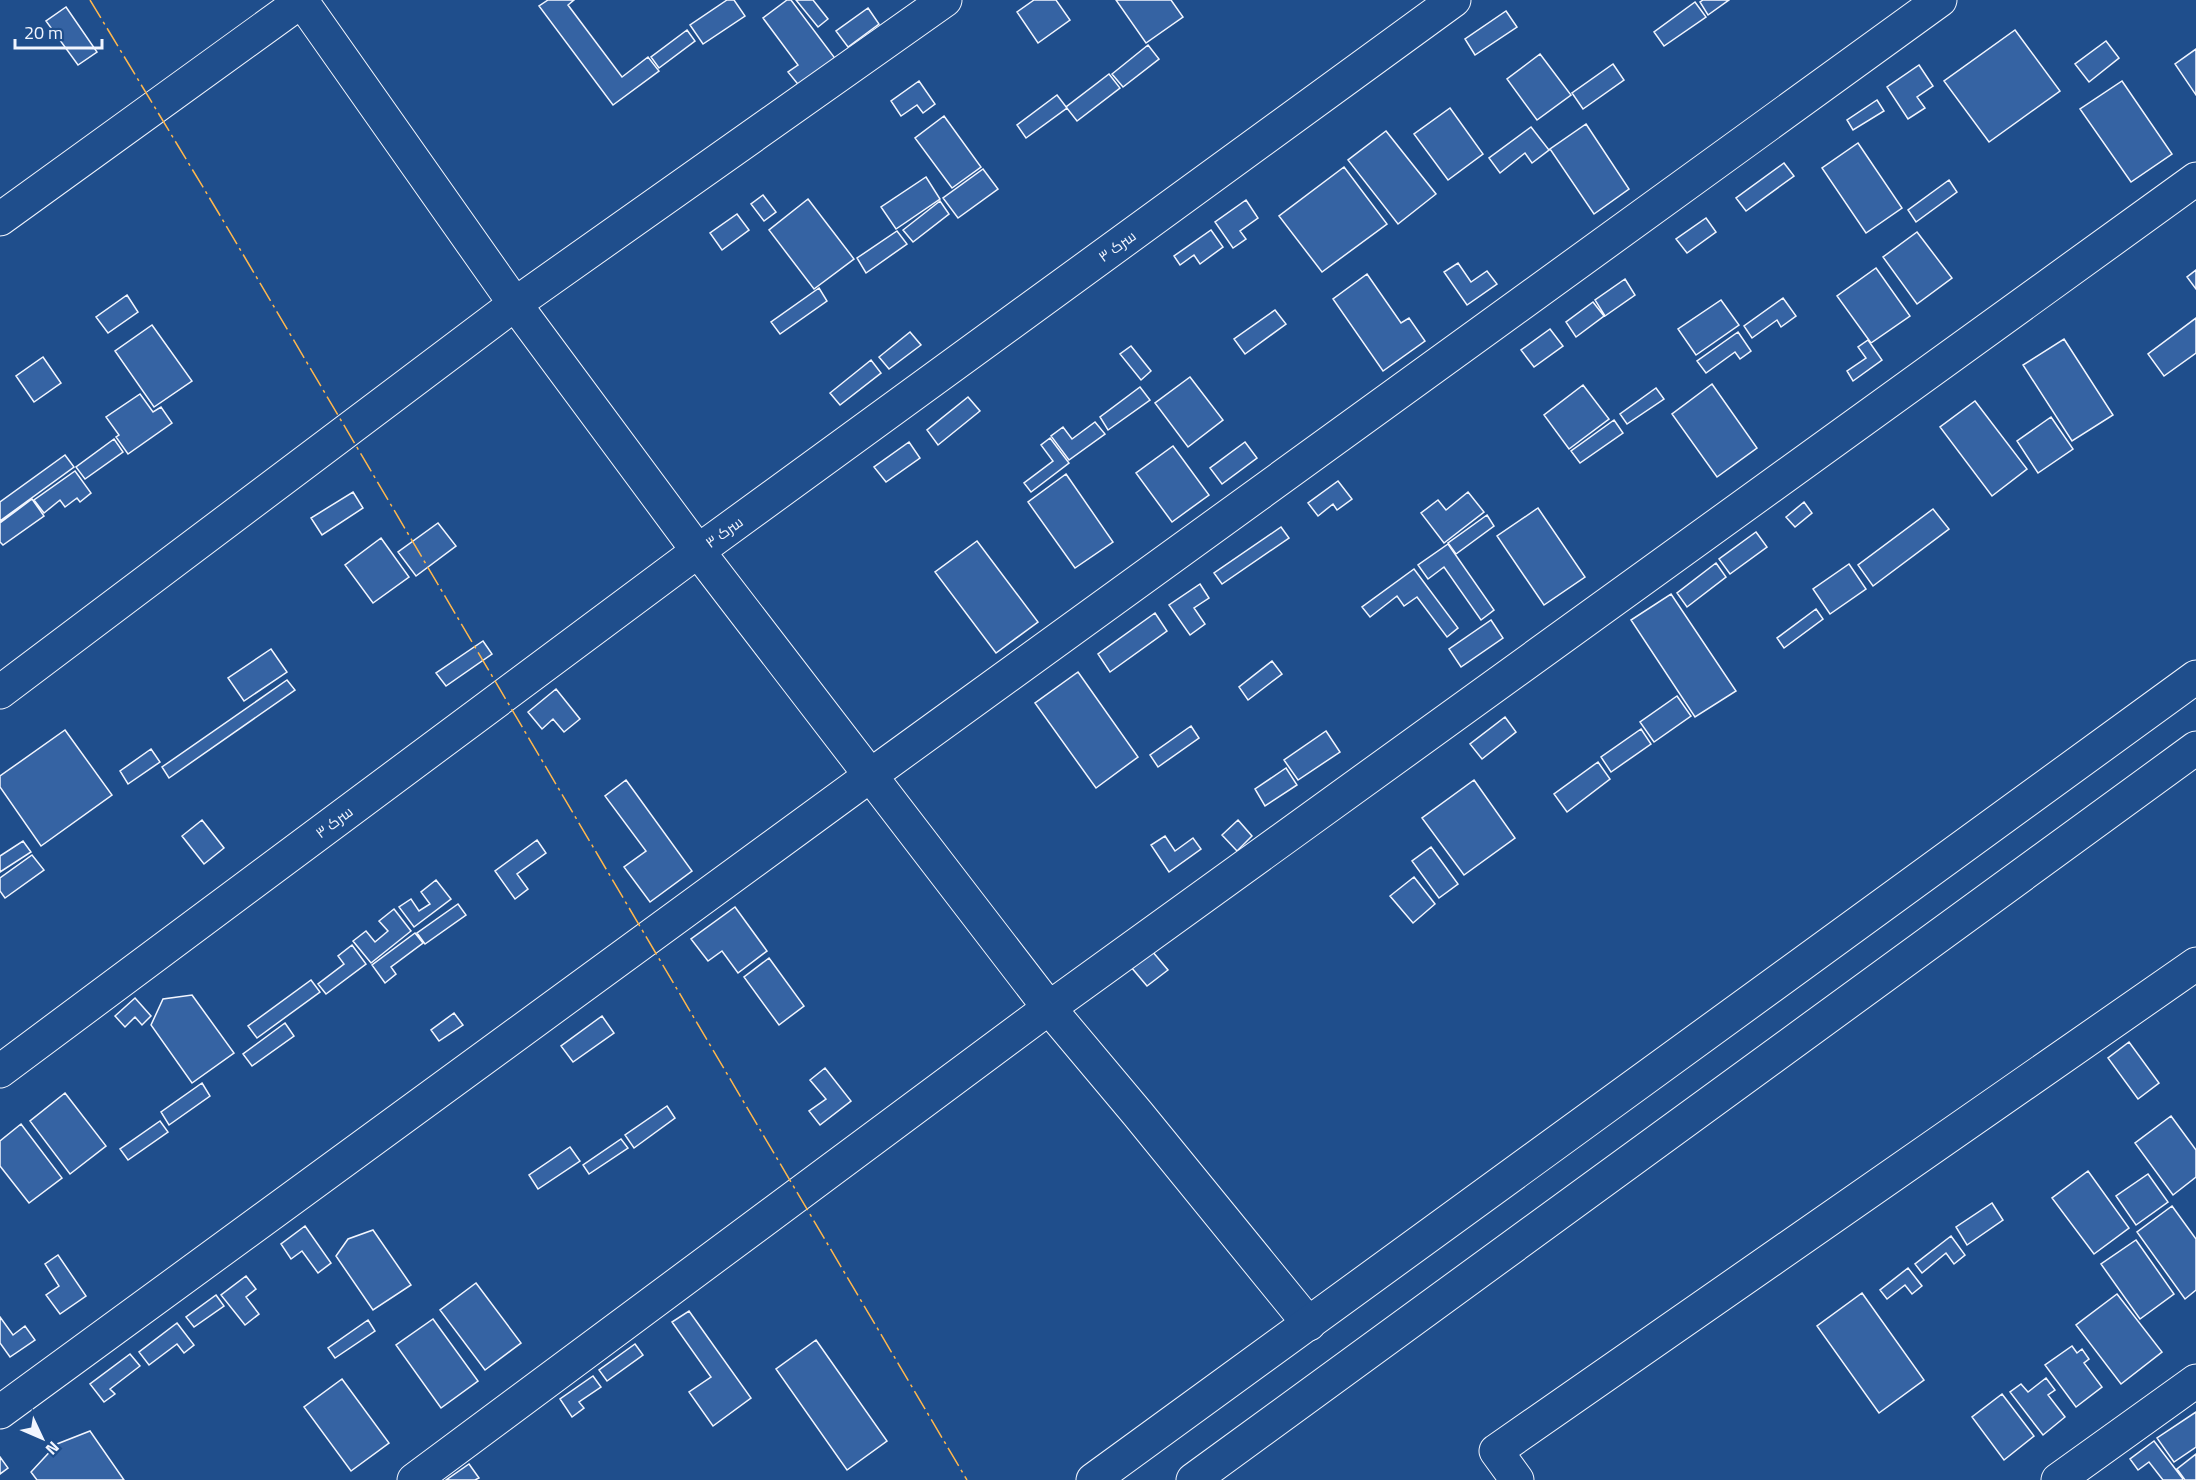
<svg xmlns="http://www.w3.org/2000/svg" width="2196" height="1480" font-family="'Titillium Web',Cairo,sans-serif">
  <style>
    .building { fill: #3563a3; stroke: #f2f6ff; stroke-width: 1.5 }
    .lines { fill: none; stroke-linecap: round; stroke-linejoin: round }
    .minor-casing { stroke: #f2f6ff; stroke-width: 35 }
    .major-casing { stroke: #f2f6ff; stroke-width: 35 }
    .minor { stroke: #1f4e8c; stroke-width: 33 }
    .major { stroke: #1f4e8c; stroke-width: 33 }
    .power { stroke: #ffb74d; stroke-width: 1.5; stroke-dasharray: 21 4.5 3 4.5; stroke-linecap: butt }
    .labels { text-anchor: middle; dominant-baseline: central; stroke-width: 4.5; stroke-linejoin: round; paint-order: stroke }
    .street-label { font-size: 15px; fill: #f2f6ff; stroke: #1f4e8c }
  </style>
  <rect width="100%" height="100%" fill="#1f4e8c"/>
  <path class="building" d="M548,0H574L568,5L622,77L648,57L659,71L613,105L539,6Z
    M727,0H734L745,16L703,44L690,25Z
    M787,0H791L837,61L801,88L788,72L798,65L763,18Z
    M796,0H813L828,19L818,27Z
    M1034,0H1056L1070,20L1038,43L1017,12Z
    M1116,0H1171L1183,17L1146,43Z
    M1703,0H1729L1708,15L1700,2Z
    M1695,2L1706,17L1664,46L1654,32Z
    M66,7L97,52L78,65L46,21Z
    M868,8L879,24L848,47L836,31Z
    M1506,11L1517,27L1475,55L1465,39Z
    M687,30L695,41L659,68L651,57Z
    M2015,30L2060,91L1989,142L1944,81Z
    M2106,41L2119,58L2089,82L2075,64Z
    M1148,45L1159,59L1123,87L1112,74Z
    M2196,49V95L2175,64Z
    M1540,54L1571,95L1537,120L1507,79Z
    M1613,64L1624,80L1583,109L1572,93Z
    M1919,65L1933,86L1917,97L1925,108L1908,119L1887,87Z
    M1109,74L1120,88L1077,121L1066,107Z
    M919,81L935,104L923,113L917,105L901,116L891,101Z
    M2122,81L2172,154L2131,182L2080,109Z
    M1057,95L1067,108L1026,138L1017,125Z
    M1877,100L1884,111L1853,130L1847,120Z
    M1450,108L1483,154L1448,180L1414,134Z
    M944,116L981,167L952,188L915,138Z
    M1586,124L1629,189L1594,214L1550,149Z
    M1531,127L1549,150L1532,163L1525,153L1500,173L1489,158Z
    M1386,131L1436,194L1398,224L1348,160Z
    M1858,143L1902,208L1866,233L1822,168Z
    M1784,163L1794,176L1746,211L1736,198Z
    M1344,167L1387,224L1322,272L1279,216Z
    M983,169L998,189L958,218L943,198Z
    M926,177L940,199L896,229L881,207Z
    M1949,180L1957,192L1916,222L1908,210Z
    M763,195L776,212L764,221L751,204Z
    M808,199L854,259L814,289L769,230Z
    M1246,200L1258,218L1240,231L1246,239L1233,248L1215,222Z
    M940,201L949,214L913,242L903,230Z
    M737,214L749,230L722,250L710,233Z
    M1706,218L1716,232L1687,253L1676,239Z
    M1211,230L1223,247L1200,264L1194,255L1180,265L1174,256Z
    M897,231L907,244L866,273L857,258Z
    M1917,232L1952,278L1917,304L1883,257Z
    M1458,263L1471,282L1487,271L1497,284L1467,305L1444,272Z
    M1876,268L1910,316L1871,343L1837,296Z
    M2196,270V289L2187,277Z
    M1367,274L1401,323L1409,318L1425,341L1383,371L1333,299Z
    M1625,279L1635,295L1605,316L1595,300Z
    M819,288L827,301L780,334L771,322Z
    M127,295L138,312L108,333L96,317Z
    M1783,298L1796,316L1781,327L1777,320L1752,338L1744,326Z
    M1721,300L1739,325L1696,355L1678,329Z
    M1593,302L1604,316L1576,337L1566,322Z
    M1275,310L1286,324L1245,354L1234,339Z
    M2196,318V353L2164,376L2148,354Z
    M152,325L192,381L154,407L115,351Z
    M1550,329L1563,346L1534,367L1521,350Z
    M910,332L921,345L889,369L879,357Z
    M1738,332L1751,351L1740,359L1735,352L1706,373L1697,361Z
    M2064,339L2113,415L2072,441L2023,365Z
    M1868,340L1882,360L1853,381L1847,371L1866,358L1858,347Z
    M1131,346L1151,371L1141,380L1120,354Z
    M43,357L61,383L34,402L16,376Z
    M871,360L881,373L840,405L830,393Z
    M1190,377L1223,420L1188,447L1155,403Z
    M1712,384L1757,448L1717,477L1672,414Z
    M1583,385L1609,419L1569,449L1544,415Z
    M1140,387L1150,400L1108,430L1100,417Z
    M1656,388L1664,399L1627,424L1620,414Z
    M140,394L153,412L161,407L172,423L128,454L116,437L119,435L106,417Z
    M968,397L980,411L938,445L927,430Z
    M1975,401L2027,469L1992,496L1940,427Z
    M2051,417L2073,449L2038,473L2017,441Z
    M1614,420L1623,433L1580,463L1571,451Z
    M1095,422L1105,434L1069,460L1051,436L1063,427L1072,439Z
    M1050,438L1069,463L1031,492L1024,483L1053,461L1041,445Z
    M114,439L123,452L85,479L76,467Z
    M909,442L920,458L886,482L874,467Z
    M1245,442L1257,458L1222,484L1210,468Z
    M1173,446L1209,495L1172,522L1136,473Z
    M65,455L74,467L0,521V502Z
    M75,471L91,493L80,502L77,498L65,507L60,500L44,513L34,500Z
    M1066,474L1113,542L1075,568L1028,502Z
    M1338,481L1352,499L1337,510L1333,504L1318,516L1308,503Z
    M353,492L363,508L322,535L311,518Z
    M1468,492L1484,512L1444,543L1421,513L1438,500L1446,510Z
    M32,499L44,516L3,545L0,542V523Z
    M1804,502L1812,513L1795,527L1786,517Z
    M1538,508L1585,577L1544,605L1497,536Z
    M1933,509L1949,529L1873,586L1858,565Z
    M1487,515L1494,526L1456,554L1448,543Z
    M438,523L456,546L416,576L398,552Z
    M1281,527L1289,538L1222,584L1214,573Z
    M1756,532L1767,547L1730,574L1719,559Z
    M381,538L409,577L373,603L345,565Z
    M977,541L1038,622L996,653L935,572Z
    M1448,544L1494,610L1481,620L1444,567L1428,579L1418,565Z
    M1716,563L1726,577L1687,607L1677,593Z
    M1849,564L1866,589L1830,614L1813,589Z
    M1414,569L1458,628L1447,637L1417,597L1404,606L1397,596L1370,617L1362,607Z
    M1200,584L1209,598L1194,608L1205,624L1190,635L1169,605Z
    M1671,594L1736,691L1695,717L1631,620Z
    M1816,609L1823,619L1784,648L1777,638Z
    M1155,613L1167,631L1110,672L1098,654Z
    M1491,620L1503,638L1461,667L1449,649Z
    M483,641L492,654L446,686L436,673Z
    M271,649L287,672L244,701L228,678Z
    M1272,661L1282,674L1248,700L1239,687Z
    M1078,672L1138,757L1096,788L1035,703Z
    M287,680L295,690L169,778L162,767Z
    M556,689L580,719L564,732L553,719L542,729L528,712Z
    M1677,696L1691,716L1654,742L1640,722Z
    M1505,717L1516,732L1482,759L1470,744Z
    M1191,726L1199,738L1158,767L1150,755Z
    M1641,729L1651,744L1611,772L1601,757Z
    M65,730L112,795L41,846L0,787V776Z
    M1326,731L1340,752L1298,780L1284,760Z
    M151,749L160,762L128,784L120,771Z
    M1598,762L1610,779L1567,812L1554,794Z
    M1286,768L1297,785L1265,806L1255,789Z
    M626,780L692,871L650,902L624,867L646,851L605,796Z
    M1474,780L1515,838L1464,875L1422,818Z
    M202,820L224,848L204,864L182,836Z
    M1238,820L1252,836L1237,851L1222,835Z
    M1165,836L1175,851L1193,838L1201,849L1169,872L1151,845Z
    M537,840L546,853L517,874L528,889L515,899L495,871Z
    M23,841L31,852L0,872V856Z
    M1431,847L1458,884L1439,898L1412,861Z
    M32,855L44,870L5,898L0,891V878Z
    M1414,877L1435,904L1413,923L1390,896Z
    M436,880L451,899L414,927L399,907L411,899L419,911L430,904L421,892Z
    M458,904L466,915L425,944L417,933Z
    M735,907L767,951L738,973L722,951L708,961L691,939Z
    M394,909L411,931L371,963L353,941L366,931L375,942L388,931L379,921Z
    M415,933L423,943L391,967L396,974L385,983L372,965Z
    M352,945L366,964L326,994L318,984L344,964L338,956Z
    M1152,951L1168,970L1147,986L1131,967Z
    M769,958L804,1006L779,1025L744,977Z
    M311,980L320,992L257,1038L248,1026Z
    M192,995L234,1053L192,1083L151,1025L163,999Z
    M135,998L151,1016L142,1025L135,1017L125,1027L115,1016Z
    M454,1013L463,1025L439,1041L431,1030Z
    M602,1016L614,1033L573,1062L561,1046Z
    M285,1023L294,1036L252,1066L243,1054Z
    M2129,1042L2159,1083L2138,1099L2108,1058Z
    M825,1068L851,1101L820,1125L809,1111L826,1099L810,1080Z
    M202,1083L210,1096L169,1125L161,1112Z
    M65,1093L106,1146L70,1174L30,1121Z
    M667,1106L675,1118L634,1148L625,1135Z
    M2171,1116L2196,1150V1177L2173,1195L2135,1143Z
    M160,1121L168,1132L128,1160L120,1149Z
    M21,1124L62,1178L29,1203L0,1166V1141Z
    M621,1139L628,1148L589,1174L583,1165Z
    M570,1147L580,1161L538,1189L529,1175Z
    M2088,1171L2129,1228L2094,1254L2052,1198Z
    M2148,1174L2168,1202L2136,1225L2116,1196Z
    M1992,1203L2003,1220L1967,1245L1956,1227Z
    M2172,1206L2196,1239V1290L2185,1299L2137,1232Z
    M305,1226L331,1263L318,1273L302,1251L291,1259L281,1244Z
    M373,1230L411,1285L373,1310L336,1256L348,1239Z
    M1951,1236L1965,1255L1954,1264L1946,1253L1922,1273L1915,1264Z
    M2136,1240L2174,1294L2140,1319L2101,1264Z
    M58,1255L86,1296L60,1314L46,1295L59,1286L45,1264Z
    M1908,1268L1922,1286L1912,1294L1905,1285L1887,1299L1880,1290Z
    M246,1276L256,1289L246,1297L259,1314L245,1325L221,1295Z
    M476,1283L521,1343L485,1370L440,1310Z
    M1862,1293L1924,1380L1879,1413L1817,1326Z
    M2117,1294L2162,1352L2121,1384L2076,1325Z
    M216,1295L224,1306L194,1327L186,1317Z
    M689,1311L751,1398L713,1426L689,1392L711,1377L672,1322Z
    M0,1317L13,1335L25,1326L35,1340L10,1357L0,1343Z
    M433,1319L478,1381L441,1408L396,1345Z
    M368,1320L375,1331L335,1358L328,1348Z
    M177,1323L194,1345L184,1353L177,1344L149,1365L139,1352Z
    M816,1340L887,1441L847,1470L776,1369Z
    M635,1344L643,1355L607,1381L599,1370Z
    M2072,1346L2077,1353L2082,1349L2089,1359L2084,1363L2102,1387L2076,1407L2045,1365Z
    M130,1354L140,1366L110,1389L115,1394L104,1402L90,1384Z
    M593,1376L601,1387L579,1402L584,1408L572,1417L560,1399Z
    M2046,1378L2055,1390L2048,1395L2065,1417L2043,1435L2010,1392L2021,1384L2028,1392Z
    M342,1379L389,1443L351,1471L304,1407Z
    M2002,1394L2034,1436L2004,1460L1972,1417Z
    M2196,1412V1447L2174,1462L2157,1438Z
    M90,1431L124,1480H37L31,1472L57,1444Z
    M2154,1441L2183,1479L2182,1480H2163L2149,1462L2138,1470L2130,1459Z
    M2196,1454V1480H2185L2177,1469Z
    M0,1457L8,1468L0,1474Z
    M469,1464L479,1478L475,1480H446Z"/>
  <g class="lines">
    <defs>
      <path id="minor" d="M301,0L515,304L698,551L1049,1008L1138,1114L1309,1324
        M0,219L303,0
        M0,692L515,304L945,0
        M0,1071L698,551L1454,0
        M0,1412L871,775L1940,0
        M414,1480L1049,1008L2196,179
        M1517,1480L1496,1451L2196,964
        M2058,1480L2196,1381"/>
      <path id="major" d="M1093,1480L2196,677
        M1193,1480L2196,748"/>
    </defs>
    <use href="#minor" class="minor-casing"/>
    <use href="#major" class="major-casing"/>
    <use href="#minor" class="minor"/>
    <use href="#major" class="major"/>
    <path class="power" d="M90,0L218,212L967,1480"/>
  </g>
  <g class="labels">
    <g class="street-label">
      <text transform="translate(1117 246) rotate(-36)">سرک ۳</text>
      <text transform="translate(724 532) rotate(-36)">سرک ۳</text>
      <text transform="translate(334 822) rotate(-37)">سرک ۳</text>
    </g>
  </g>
  <g transform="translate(42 1438) rotate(134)" stroke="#1f4e8c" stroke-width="4.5" paint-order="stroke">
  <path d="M0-4.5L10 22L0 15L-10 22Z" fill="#f2f6ff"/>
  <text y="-9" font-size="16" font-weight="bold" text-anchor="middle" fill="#f2f6ff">N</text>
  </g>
  <path d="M15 39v9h87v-9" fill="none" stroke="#f2f6ff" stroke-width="3"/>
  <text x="24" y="39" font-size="18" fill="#f2f6ff" stroke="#1f4e8c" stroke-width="4.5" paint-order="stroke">20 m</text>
</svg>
